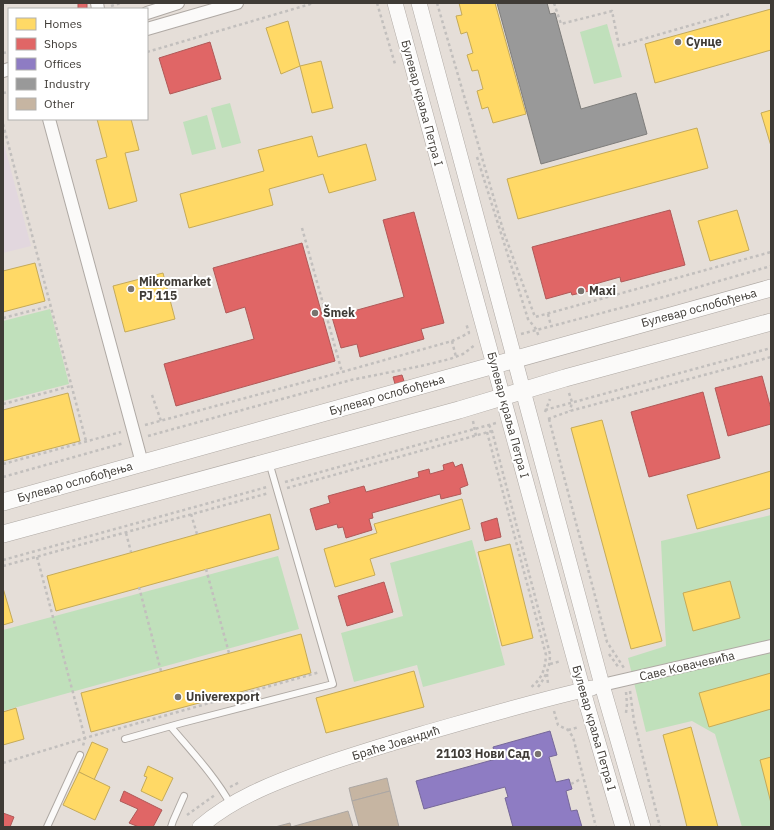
<svg xmlns="http://www.w3.org/2000/svg" width="774" height="830" font-family="'IBM Plex Sans',sans-serif">
	<rect width="100%" height="100%" fill="#e5ded8"/>
	<!-- education -->
	<polygon fill="#e2d7de" points="3,140 31,246 3,253"/>
	<!-- green -->
	<g fill="#c0e0bb">
		<polygon points="607,24 622,77 594,84 580,32"/>
		<polygon points="230,103 241,143 222,148 211,108"/>
		<polygon points="207,115 216,149 192,155 183,122"/>
		<polygon points="50,309 69,384 3,401 3,321"/>
		<polygon points="771,515 771,827 742,827 715,734 692,721 646,732 628,658 666,646 661,541"/>
		<polygon points="472,540 505,665 423,687 417,665 354,682 341,633 403,616 390,563"/>
		<polygon points="278,556 299,629 3,711 3,630"/>
	</g>
	<!-- homes -->
	<g fill="#ffd966" stroke="#c5aa58">
		<polygon points="459,3 495,3 526,114 493,123 488,107 482,109 477,91 483,89 478,70 472,71 467,55 473,53 467,32 461,34 456,16 462,15"/>
		<polygon points="771,9 771,50 655,83 645,44"/>
		<polygon points="288,21 300,66 281,74 266,28"/>
		<polygon points="321,61 333,108 312,113 300,66"/>
		<polygon points="771,110 771,146 761,113"/>
		<polygon points="97,119 131,119 139,150 125,153 137,201 109,209 96,160 107,157"/>
		<polygon points="697,128 708,168 518,219 507,179"/>
		<polygon points="312,136 318,157 366,144 376,180 329,193 323,174 269,189 273,205 189,228 180,194 264,171 258,150"/>
		<polygon points="737,210 749,250 710,261 698,221"/>
		<polygon points="35,263 45,301 3,312 3,271"/>
		<polygon points="163,273 175,319 125,332 113,286"/>
		<polygon points="68,393 80,441 3,461 3,410"/>
		<polygon points="602,420 662,641 631,649 571,428"/>
		<polygon points="771,471 771,508 697,529 687,495"/>
		<polygon points="462,499 470,529 370,559 375,575 335,587 324,549 377,533 374,524"/>
		<polygon points="270,514 279,549 56,611 47,576"/>
		<polygon points="510,544 533,638 502,646 478,552"/>
		<polygon points="730,581 740,618 693,631 683,593"/>
		<polygon points="3,588 13,622 3,625"/>
		<polygon points="301,634 311,673 91,732 81,693"/>
		<polygon points="414,671 424,707 326,733 316,698"/>
		<polygon points="771,673 771,709 709,727 699,693"/>
		<polygon points="16,708 24,739 3,745 3,712"/>
		<polygon points="691,727 718,827 687,827 679,795 663,735"/>
		<polygon points="92,742 108,749 94,780 79,772"/>
		<polygon points="771,757 771,803 760,760"/>
		<polygon points="148,766 173,778 162,801 141,791 147,777 144,776"/>
		<polygon points="79,772 110,787 95,820 63,805"/>
	</g>
	<!-- shops -->
	<g fill="#e06666" stroke="#b05958">
		<rect x="78" y="3" width="9" height="6"/>
		<polygon points="210,42 221,79 170,94 159,58"/>
		<polygon points="670,210 685,265 621,282 620,277 588,286 589,291 572,295 571,292 546,299 532,247"/>
		<polygon points="414,212 444,323 421,329 424,339 360,357 357,344 341,348 332,317 404,297 383,220"/>
		<polygon points="302,243 335,361 176,406 164,364 254,339 245,307 226,313 213,268"/>
		<polygon points="402,375 404,381 395,384 393,377"/>
		<polygon points="762,376 771,409 771,424 728,436 715,388"/>
		<polygon points="703,392 720,458 649,477 631,412"/>
		<polygon points="453,462 455,467 462,464 468,485 460,488 461,494 441,499 440,494 372,513 373,518 369,519 372,530 346,538 343,527 338,528 337,524 316,530 310,509 330,503 328,496 364,486 366,492 419,477 418,472 429,469 430,474 444,470 443,465"/>
		<polygon points="497,518 501,537 485,541 481,523"/>
		<polygon points="384,582 393,612 347,626 338,596"/>
		<polygon points="124,791 162,810 153,827 139,827 129,823 138,809 120,801"/>
		<polygon points="3,813 14,817 10,827 3,827"/>
	</g>
	<!-- offices -->
	<polygon fill="#8e7cc3" stroke="#766899" points="550,731 557,755 549,757 556,782 569,779 572,789 566,791 571,811 577,810 582,827 513,827 505,798 508,797 505,787 424,809 416,781 496,759 493,747"/>
	<!-- industry -->
	<polygon fill="#999" stroke="#7e7d7b" points="497,3 547,3 550,14 555,13 581,109 636,93 647,134 541,164"/>
	<!-- building -->
	<g fill="#c6b5a2" stroke="#aca7a3">
		<polygon points="387,778 390,791 352,801 349,788"/>
		<polygon points="390,791 399,827 359,827 352,801"/>
		<polygon points="348,811 353,827 275,827 290,823 291,827"/>
	</g>
	<g fill="none" stroke-linecap="round" stroke-linejoin="round">
		<defs>
			<g id="service">
				<path d="M171,727C192,752 215,776 231,805"/>
				<polyline points="125,739 182,723 333,684 269,462"/>
				<polyline points="47,827 80,755"/>
				<polyline points="171,827 173,821 184,796"/>
			</g>
			<g id="minor">
				<polyline points="97,3 98,9"/>
				<polyline points="147,13 178,3"/>
				<polyline points="147,29 237,3"/>
				<polyline points="3,71 9,69"/>
				<polyline points="49,119 142,463"/>
				<polyline points="602,685 771,646"/>
			</g>
			<g id="tertiary">
				<polyline points="395,3 587,705 623,827"/>
				<polyline points="419,3 602,685 643,827"/>
				<path d="M200,827C232,799 273,783 312,769C348,756 385,745 422,734C478,718 534,701 592,688"/>
			</g>
			<g id="secondary">
				<polyline points="3,502 771,288"/>
				<polyline points="3,534 459,410 565,378 771,322"/>
			</g>
		</defs>
		<!-- service casing -->
		<use href="#service" stroke="#afa9a4" stroke-width="8"/>
		<!-- minor casing -->
		<use href="#minor" stroke="#afa9a4" stroke-width="14"/>
		<!-- tertiary casing -->
		<use href="#tertiary" stroke="#afa9a4" stroke-width="16"/>
		<!-- secondary casing -->
		<use href="#secondary" stroke="#afa9a4" stroke-width="18"/>
		<!-- path -->
		<g stroke="#c2bfbd" stroke-width="2.5" stroke-dasharray="3 3" stroke-linecap="butt">
			<polyline points="377,3 395,64"/>
			<polyline points="437,3 504,233 535,317 771,252"/>
			<polyline points="554,3 561,24 612,11 619,46 730,14"/>
			<polyline points="111,6 121,3"/>
			<polyline points="147,52 314,3"/>
			<polyline points="3,53 9,52"/>
			<polyline points="3,93 9,92"/>
			<polyline points="3,124 86,441"/>
			<polyline points="477,157 528,319 536,329 539,337"/>
			<polyline points="302,228 342,372"/>
			<polyline points="548,314 551,326"/>
			<polyline points="3,318 50,306"/>
			<polyline points="521,334 667,296 771,266"/>
			<polyline points="452,341 456,357"/>
			<polyline points="569,393 572,402 570,411"/>
			<polyline points="152,395 161,421"/>
			<polyline points="3,404 71,386"/>
			<polyline points="545,410 771,348"/>
			<polyline points="545,412 550,399"/>
			<polyline points="548,419 570,411 771,357"/>
			<polyline points="549,419 607,642 624,668"/>
			<polyline points="473,421 476,436"/>
			<polyline points="145,425 342,372 452,341 469,333 466,323"/>
			<path d="M489,425L492,431L550,654C550,668 546,676 538,687"/>
			<path d="M487,432L546,655C545,670 542,679 530,688"/>
			<polyline points="148,436 351,380 421,366 450,359 463,354 475,345"/>
			<polyline points="3,464 121,432"/>
			<polyline points="3,477 124,443"/>
			<polyline points="285,482 496,423"/>
			<polyline points="287,488 492,431"/>
			<polyline points="191,514 197,534"/>
			<polyline points="126,533 131,552"/>
			<polyline points="37,557 85,738 83,746"/>
			<polyline points="3,560 267,487"/>
			<polyline points="3,566 269,493"/>
			<polyline points="206,569 229,653"/>
			<polyline points="139,587 161,671"/>
			<polyline points="609,654 619,668"/>
			<polyline points="550,664 561,661"/>
			<polyline points="547,674 548,684"/>
			<polyline points="630,691 634,721 660,827"/>
			<polyline points="626,692 627,704 626,713"/>
			<polyline points="554,711 558,725 568,730 573,737 596,827"/>
			<polyline points="568,730 579,727"/>
			<polyline points="3,763 85,738 320,672"/>
			<polyline points="571,784 581,779"/>
			<polyline points="230,787 240,782"/>
			<polyline points="187,815 215,795"/>
		</g>
		<!-- service -->
		<use href="#service" stroke="#fbfaf9" stroke-width="6"/>
		<!-- minor -->
		<use href="#minor" stroke="#fbfaf9" stroke-width="12"/>
		<!-- tertiary -->
		<use href="#tertiary" stroke="#fbfaf9" stroke-width="15"/>
		<!-- secondary -->
		<use href="#secondary" stroke="#fbfaf9" stroke-width="17"/>
	</g>
	<!-- markers -->
	<g fill="#79746f" stroke="#fff" stroke-width="1.5">
		<circle cx="678" cy="42" r="4"/>
		<circle cx="131" cy="289" r="4"/>
		<circle cx="581" cy="291" r="4"/>
		<circle cx="315" cy="313" r="4"/>
		<circle cx="178" cy="697" r="4"/>
		<circle cx="538" cy="754" r="4"/>
	</g>
	<g text-anchor="middle" stroke-width="4" stroke-linejoin="round" paint-order="stroke">
		<!-- poi labels -->
		<g font-size="12" font-weight="bold" fill="#3f3b36" stroke="#fff" text-anchor="start">
			<text x="686" y="46">Сунце</text>
			<text x="139" y="286">Mikromarket<tspan x="139" dy="14">PJ 115</tspan></text>
			<text x="589" y="295">Maxi</text>
			<text x="323" y="317">Šmek</text>
			<text x="186" y="701">Univerexport</text>
			<text x="530" y="758" text-anchor="end">21103 Нови Сад</text>
		</g>
		<!-- street labels -->
		<g font-size="12" fill="#3f3b36" stroke="#fff">
			<text transform="translate(422 103) rotate(75)" y="4">Булевар краља Петра I</text>
			<text transform="translate(699 308) rotate(-15)" y="4">Булевар ослобођења</text>
			<text transform="translate(387 395) rotate(-16)" y="4">Булевар ослобођења</text>
			<text transform="translate(508 415) rotate(75)" y="4">Булевар краља Петра I</text>
			<text transform="translate(75 482) rotate(-16)" y="4">Булевар ослобођења</text>
			<text transform="translate(687 666) rotate(-13)" y="4">Саве Ковачевића</text>
			<text transform="translate(594 728) rotate(74)" y="4">Булевар краља Петра I</text>
			<text transform="translate(396 743) rotate(-17)" y="4">Браће Јовандић</text>
		</g>
	</g>
	<!-- border -->
	<rect width="774" height="830" fill="none" stroke="#3f3b36" stroke-width="8"/>
	<!-- legend -->
	<rect x="8" y="8" width="140" height="112" fill="#ffffff" stroke="#b2b1af"/>
	<rect x="16" y="18" width="20" height="12" fill="#ffd966" stroke="#b2b1af"/>
	<text x="44" y="28" font-size="12" fill="#3f3b36">Homes</text>
	<rect x="16" y="38" width="20" height="12" fill="#e06666" stroke="#b2b1af"/>
	<text x="44" y="48" font-size="12" fill="#3f3b36">Shops</text>
	<rect x="16" y="58" width="20" height="12" fill="#8e7cc3" stroke="#b2b1af"/>
	<text x="44" y="68" font-size="12" fill="#3f3b36">Offices</text>
	<rect x="16" y="78" width="20" height="12" fill="#999999" stroke="#b2b1af"/>
	<text x="44" y="88" font-size="12" fill="#3f3b36">Industry</text>
	<rect x="16" y="98" width="20" height="12" fill="#c6b5a2" stroke="#b2b1af"/>
	<text x="44" y="108" font-size="12" fill="#3f3b36">Other</text>
</svg>
